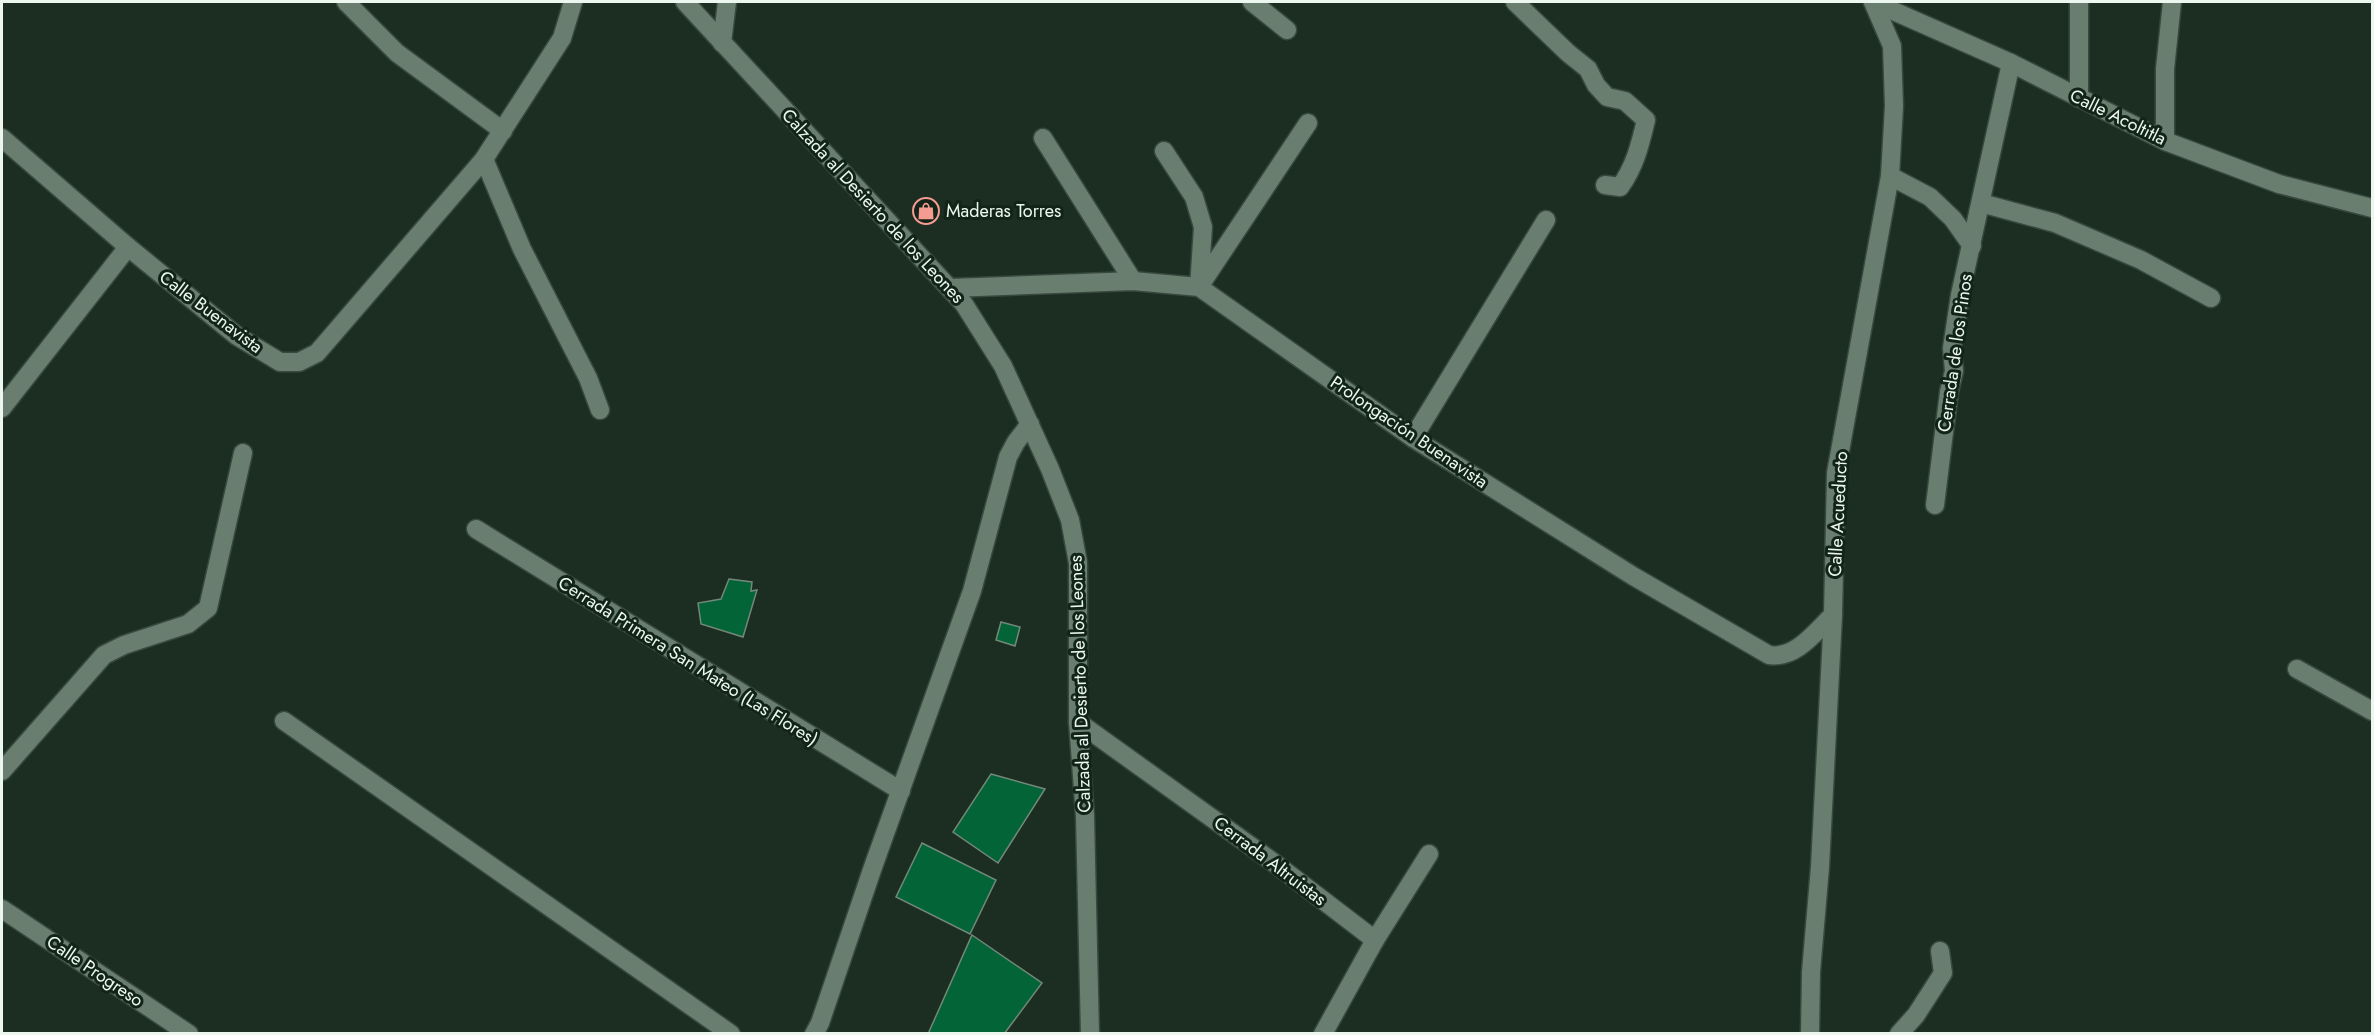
<svg xmlns="http://www.w3.org/2000/svg" width="2374" height="1035" font-family="Jost,sans-serif">
	<rect width="100%" height="100%" fill="#1c2e22"/>
	<!-- building -->
	<g fill="#036537" stroke="#73887a" stroke-width="1.5">
		<polygon points="729,579 752,582 751,591 757,590 743,637 701,624 698,603 721,599"/>
		<polygon points="1001,622 1020,627 1015,646 996,640"/>
		<polygon points="991,774 1045,789 998,863 953,832"/>
		<polygon points="922,843 996,880 970,934 896,897"/>
		<polygon points="972,935 1042,983 1004,1034 928,1034"/>
	</g>
	<g fill="none" stroke-linecap="round" stroke-linejoin="round">
		<defs>
			<polyline id="lane" points="2,771 104,655 124,645 188,624 208,608 243,453"/>
			<g id="street">
				<polyline points="346,2 397,53 503,131"/>
				<polyline points="573,2 562,38 484,159 522,249 588,378 600,410"/>
				<polyline points="1252,2 1287,30"/>
				<path d="M1515,2L1568,53L1588,69L1596,85L1607,97L1625,101L1646,120C1640,145 1635,166 1620,187L1605,185"/>
				<polyline points="1873,2 2011,63 2165,141 2279,184 2372,208"/>
				<polyline points="722,43 727,2"/>
				<polyline points="2079,98 2079,2"/>
				<polyline points="2,138 128,247 237,336 280,362 299,362 317,353 484,159"/>
				<polyline points="1043,138 1133,281"/>
				<polyline points="2165,141 2165,69 2172,2"/>
				<polyline points="1164,151 1194,197 1203,227 1199,287 1308,123"/>
				<polyline points="1890,176 1930,197 1953,219 1972,246"/>
				<polyline points="1981,203 2055,223 2141,260 2211,298"/>
				<path d="M951,288L1133,281L1199,287L1413,438L1633,576L1769,655C1796,659 1815,632 1833,615"/>
				<polyline points="2,408 128,247"/>
				<polyline points="1413,438 1546,220"/>
				<polyline points="1935,505 1949,392 1954,371 1952,348 1960,295 2011,63"/>
				<polyline points="476,529 901,791"/>
				<polyline points="2297,669 2372,711"/>
				<polyline points="284,721 731,1034"/>
				<polyline points="1078,722 1273,862 1375,940"/>
				<polyline points="2,909 189,1034"/>
				<polyline points="1323,1034 1375,940 1429,854"/>
				<polyline points="1810,1034 1811,972 1820,867 1833,615 1836,473 1890,176 1894,106 1892,46 1873,2"/>
				<polyline points="1899,1034 1916,1015 1943,973 1940,951"/>
			</g>
			<g id="secondary">
				<polyline points="685,2 964,304 1003,366 1050,469 1070,520 1078,563 1078,722 1085,816 1090,1034"/>
				<polyline points="814,1034 820,1023 873,867 972,591 1008,457 1016,442 1030,424"/>
			</g>
		</defs>
		<!-- lane casing -->
		<use href="#lane" stroke="#38483d" stroke-width="21"/>
		<!-- street casing -->
		<use href="#street" stroke="#38483d" stroke-width="21"/>
		<!-- secondary casing -->
		<use href="#secondary" stroke="#38483d" stroke-width="21"/>
		<!-- lane -->
		<use href="#lane" stroke="#697e6f" stroke-width="18"/>
		<!-- street -->
		<use href="#street" stroke="#697e6f" stroke-width="18"/>
		<!-- secondary -->
		<use href="#secondary" stroke="#697e6f" stroke-width="18"/>
	</g>
	<!-- icons -->
	<defs>
		<symbol id="shop-ring" viewBox="-11 -11 22 22"><circle r="9.5" fill="#122418" stroke="#f59c92" stroke-width="1.5"/><path d="M-5-2.5h2.3a2.7 3.5 0 0 1 5.4 0H5L5.5 6h-11ZM-1.5-2.5h3a1.5 2.3 0 0 0-3 0Z" fill="#f59c92"/></symbol>
	</defs>
	<g fill-rule="evenodd">
		<use href="#shop-ring" x="911" y="196" width="30" height="30"/>
	</g>
	<g text-anchor="middle" stroke-width="6" stroke-linejoin="round" paint-order="stroke">
		<!-- street labels -->
		<g font-size="18" fill="#ecf8ef" stroke="#122418">
			<text transform="translate(2118 117) rotate(26)" y="6">Calle Acoltitla</text>
			<text transform="translate(873 206) rotate(47)" y="6">Calzada al Desierto de los Leones</text>
			<text transform="translate(211 312) rotate(37)" y="6">Calle Buenavista</text>
			<text transform="translate(1955 353) rotate(-82)" y="6">Cerrada de los Pinos</text>
			<text transform="translate(1409 432) rotate(34)" y="6">Prolongación Buenavista</text>
			<text transform="translate(1838 514) rotate(-87)" y="6">Calle Acueducto</text>
			<text transform="translate(688 661) rotate(32)" y="6">Cerrada Primera San Mateo (Las Flores)</text>
			<text transform="translate(1080 684) rotate(-92)" y="6">Calzada al Desierto de los Leones</text>
			<text transform="translate(1270 861) rotate(37)" y="6">Cerrada Altruistas</text>
			<text transform="translate(95 971) rotate(34)" y="6">Calle Progreso</text>
		</g>
		<!-- poi labels -->
		<g font-size="18" fill="#ecf8ef" stroke="#122418" text-anchor="start">
			<text x="946" y="217">Maderas Torres</text>
		</g>
	</g>
	<!-- border -->
	<rect width="2374" height="1035" fill="none" stroke="#ecf8ef" stroke-width="6"/>
</svg>
